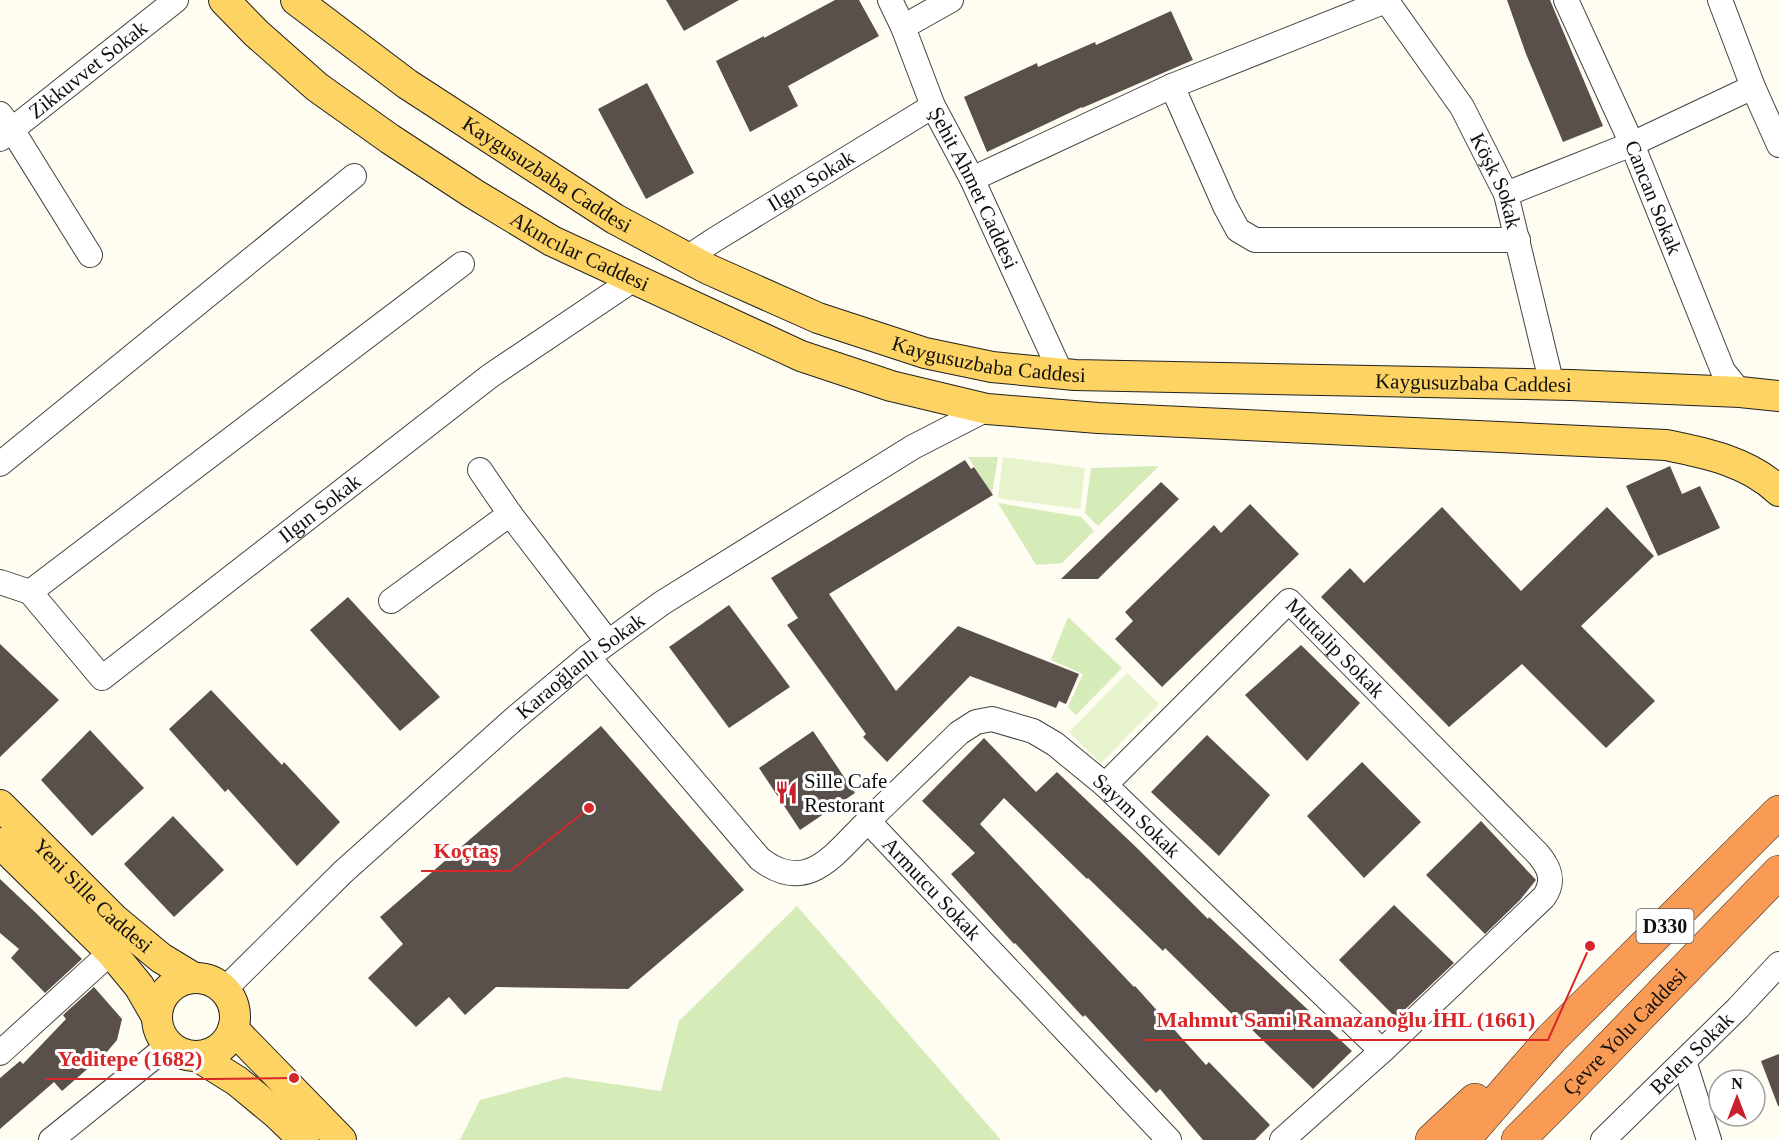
<svg xmlns="http://www.w3.org/2000/svg" width="1779" height="1140" font-family="'Times New Roman',serif">
	<rect width="100%" height="100%" fill="#fffcf2"/>
	<!-- green -->
	<g fill="#d5ecb9">
		<polygon points="968,457 998,457 992,494"/>
		<polygon points="1159,466 1098,526 1085,513 1091,468"/>
		<polygon points="998,503 1081,517 1094,531 1062,563 1036,565"/>
		<polygon points="1068,617 1122,668 1076,715 1068,707 1083,674 1051,660"/>
		<polygon points="797,906 1001,1140 460,1140 480,1100 565,1077 661,1091 679,1021"/>
	</g>
	<!-- pitch -->
	<g fill="#e6f3cc">
		<polygon points="1003,457 1085,468 1080,509 998,498"/>
		<polygon points="1127,673 1159,704 1101,763 1069,732"/>
	</g>
	<!-- building -->
	<g fill="#59504b">
		<polygon points="666,0 739,0 684,31"/>
		<polygon points="835,0 859,0 879,36 788,86 798,106 750,132 716,61 764,36 764,38"/>
		<polygon points="1507,0 1550,0 1603,126 1563,142 1526,54"/>
		<polygon points="1171,11 1193,60 1082,108 1082,107 987,152 964,97 1037,63 1038,67 1095,42 1096,45"/>
		<polygon points="647,83 694,173 646,199 598,109"/>
		<polygon points="965,460 971,469 974,467 993,495 829,594 896,691 958,626 1079,674 1066,704 1059,701 1056,708 970,676 887,762 863,737 866,734 787,625 798,618 771,578"/>
		<polygon points="1670,466 1682,494 1700,486 1720,528 1658,556 1626,486"/>
		<polygon points="1161,482 1179,499 1098,579 1061,579"/>
		<polygon points="1250,504 1299,554 1162,687 1115,639 1133,621 1125,612 1214,525 1221,533"/>
		<polygon points="1442,507 1521,591 1607,507 1654,556 1581,626 1655,701 1606,748 1522,664 1449,727 1321,597 1350,568 1364,583"/>
		<polygon points="348,597 440,697 400,731 310,630"/>
		<polygon points="729,605 790,687 729,728 669,647"/>
		<polygon points="0,644 59,700 0,757"/>
		<polygon points="1301,645 1360,703 1307,761 1245,695"/>
		<polygon points="211,690 282,765 284,762 340,822 297,866 228,789 225,792 169,729"/>
		<polygon points="601,726 744,890 628,989 496,987 465,1015 449,997 416,1027 368,978 403,944 380,917"/>
		<polygon points="90,730 144,788 92,836 41,780"/>
		<polygon points="813,731 855,793 800,830 759,768"/>
		<polygon points="1207,735 1270,795 1219,856 1151,792"/>
		<polygon points="984,738 1036,792 1057,772 1138,849 1208,919 1209,917 1352,1051 1313,1089 1241,1019 1239,1021 1165,948 1163,951 1088,878 1087,879 1004,798 980,824 1134,987 1135,986 1206,1065 1209,1062 1270,1125 1255,1140 1203,1140 1160,1089 1156,1093 1085,1015 1083,1017 1015,943 1014,944 951,874 975,853 922,801"/>
		<polygon points="1362,762 1421,822 1364,878 1307,816"/>
		<polygon points="173,816 224,870 174,917 124,864"/>
		<polygon points="1481,821 1536,880 1520,900 1485,934 1426,875"/>
		<polygon points="0,879 36,913 82,959 45,993 11,958 19,949 0,933"/>
		<polygon points="1394,905 1454,963 1396,1018 1339,960"/>
		<polygon points="94,987 122,1019 117,1040 101,1059 100,1058 62,1091 54,1082 0,1129 0,1078 20,1061 23,1064 66,1019 63,1015"/>
		<polygon points="1779,1054 1779,1106 1778,1106 1761,1061"/>
	</g>
	<g fill="none" stroke-linecap="round" stroke-linejoin="round">
		<defs>
			<g id="minor">
				<path id="s1" d="M890,0L903,27L933,106L972,179L1061,373"/>
				<path id="s2" d="M1386,0L1462,107L1506,194L1552,385"/>
				<path id="s3" d="M1566,0L1632,144L1723,371L1740,392"/>
				<polyline points="1720,0 1753,87 1779,145"/>
				<polyline points="903,27 951,0"/>
				<polyline points="1172,86 1225,206 1238,230 1255,240 1518,240"/>
				<polyline points="0,114 11,128 90,255"/>
				<path id="s4" d="M0,139L176,0"/>
				<polyline points="972,179 1172,86 1388,0"/>
				<polyline points="1506,194 1632,144 1753,87"/>
				<path id="s5" d="M687,258L714,240L933,106"/>
				<polyline points="0,464 354,176"/>
				<polyline points="480,470 510,514"/>
				<polyline points="0,582 30,592 462,264"/>
				<path id="s6" d="M30,592L102,678L490,376L634,279"/>
				<polyline points="391,601 510,514 608,642"/>
				<path id="s7" d="M588,657L760,859C808,896 835,853 868,821L1169,1140"/>
				<path id="s8" d="M1105,785L1289,601L1538,854C1550,868 1555,881 1544,897L1382,1051L1282,1140"/>
				<path id="s9" d="M868,821L959,733L976,722L992,719L1033,731L1055,744L1105,785L1382,1051"/>
				<path id="s10" d="M224,990L343,872L514,719L588,657L662,603L913,447L987,409"/>
				<polyline points="0,1053 111,952"/>
				<polyline points="1684,1061 1709,1140"/>
				<polyline points="51,1140 169,1045"/>
				<path id="s11" d="M1603,1140L1738,1008L1779,964"/>
			</g>
			<g id="major">
				<path id="s12" d="M224,0L256,33L317,87L390,139L474,194L552,241L801,356L891,386L987,409L1098,418L1666,445C1706,453 1749,462 1779,491"/>
				<path id="s13" d="M296,0L407,84L615,219L708,269L818,318L925,353L992,367L1075,375L1571,385L1740,392L1779,396"/>
				<path id="s14" d="M0,805L114,919L161,958L194,978"/>
				<polyline points="0,843 111,952 139,986 157,1017"/>
				<circle cx="196" cy="1017" r="39"/>
				<polyline points="233,1029 341,1140"/>
				<polyline points="197,1056 237,1081 277,1114 304,1140"/>
			</g>
			<g id="highway">
				<polyline points="1432,1140 1475,1100"/>
				<polyline points="1463,1140 1551,1039 1779,812"/>
				<path id="s15" d="M1518,1140L1576,1082L1779,872"/>
			</g>
		</defs>
		<!-- minor casing -->
		<use href="#minor" stroke="#434343" stroke-width="26"/>
		<!-- major casing -->
		<use href="#major" stroke="#212121" stroke-width="32"/>
		<!-- highway casing -->
		<use href="#highway" stroke="#212121" stroke-width="34"/>
		<!-- minor -->
		<use href="#minor" stroke="#fff" stroke-width="24"/>
		<!-- major -->
		<use href="#major" stroke="#fdd364" stroke-width="30"/>
		<!-- highway -->
		<use href="#highway" stroke="#fa9b55" stroke-width="33"/>
	</g>
	<!-- icons -->
	<defs>
		<symbol id="restaurant-bare" viewBox="-9 -9 18 18"><path d="M-5-6h1v4h1v-4h1v4h1v-4h1v5L-1.5 .5V6h-2V.5L-5-1ZM5-6V6H3V1.5H1.5Q1.5-4 5-6Z" fill="#c7212e" stroke="#fff" stroke-width="2.5" paint-order="stroke"/></symbol>
	</defs>
	<g fill-rule="evenodd">
		<use href="#restaurant-bare" x="770" y="776" width="33" height="33"/>
	</g>
	<g text-anchor="middle" stroke-width="6" stroke-linejoin="round" paint-order="stroke">
		<!-- shield labels -->
		<rect fill="#fff" stroke="#585858" stroke-width="1.5" x="1636.5" y="909" width="57" height="34" rx="4.5"/>
		<g font-size="20" font-weight="bold" fill="#101010">
			<text x="1665" y="933">D330</text>
		</g>
		<!-- street labels -->
		<g font-size="21" fill="#101010" stroke="#fff">
			<text dy="7" stroke="none"><textPath href="#s4" startOffset="112">Zikkuvvet Sokak</textPath></text>
			<text dy="7" stroke="none"><textPath href="#s13" startOffset="306">Kaygusuzbaba Caddesi</textPath></text>
			<text dy="7" stroke="none"><textPath href="#s5" startOffset="146">Ilgın Sokak</textPath></text>
			<text dy="7" stroke="none"><textPath href="#s2" startOffset="213">Köşk Sokak</textPath></text>
			<text dy="7" stroke="none"><textPath href="#s1" startOffset="206">Şehit Ahmet Caddesi</textPath></text>
			<text dy="7" stroke="none"><textPath href="#s3" startOffset="216">Cancan Sokak</textPath></text>
			<text dy="7" stroke="none"><textPath href="#s12" startOffset="438">Akıncılar Caddesi</textPath></text>
			<text dy="7" stroke="none"><textPath href="#s13" startOffset="790">Kaygusuzbaba Caddesi</textPath></text>
			<text dy="7" stroke="none"><textPath href="#s13" startOffset="1276">Kaygusuzbaba Caddesi</textPath></text>
			<text dy="7" stroke="none"><textPath href="#s6" startOffset="388">Ilgın Sokak</textPath></text>
			<text dy="7" stroke="none"><textPath href="#s8" startOffset="326">Muttalip Sokak</textPath></text>
			<text dy="7" stroke="none"><textPath href="#s10" startOffset="482">Karaoğlanlı Sokak</textPath></text>
			<text dy="7" stroke="none"><textPath href="#s9" startOffset="340">Sayım Sokak</textPath></text>
			<text dy="7" stroke="none"><textPath href="#s7" startOffset="489">Armutcu Sokak</textPath></text>
			<text dy="7" stroke="none"><textPath href="#s14" startOffset="130">Yeni Sille Caddesi</textPath></text>
			<text dy="7" stroke="none"><textPath href="#s15" startOffset="152">Çevre Yolu Caddesi</textPath></text>
			<text dy="7" stroke="none"><textPath href="#s11" startOffset="124">Belen Sokak</textPath></text>
		</g>
		<!-- poi labels -->
		<g font-size="21" fill="#101010" stroke="#fff" text-anchor="start">
			<text x="804" y="788">Sille Cafe<tspan x="804" dy="24">Restorant</tspan></text>
		</g>
	</g>
	<!-- callouts -->
	<path fill="none" stroke="#d62828" stroke-width="2" d="M589 808L510 871H421M1590 946L1548 1040H1144M294 1078L214 1079H45"/>
	<g fill="#d62828" stroke="#fff" stroke-width="2">
		<circle cx="589" cy="808" r="6"/>
		<circle cx="1590" cy="946" r="6"/>
		<circle cx="294" cy="1078" r="6"/>
	</g>
	<g font-size="22" text-anchor="middle" font-weight="bold" fill="#d62828" stroke="#fff" stroke-width="6" stroke-linejoin="round" paint-order="stroke">
		<text x="466" y="858">Koçtaş</text>
		<text x="1346" y="1027">Mahmut Sami Ramazanoğlu İHL (1661)</text>
		<text x="130" y="1066">Yeditepe (1682)</text>
	</g>
	<!-- north arrow -->
	<g transform="translate(1737 1098)"><circle r="28" fill="#ffffff" stroke="#9f9f9f" stroke-width="1.5"/>
	<path d="M0-4.5L10 22L0 15L-10 22Z" fill="#c7212e"/>
	<text y="-9" font-size="16" font-weight="bold" text-anchor="middle" fill="#101010">N</text>
	</g>
</svg>
